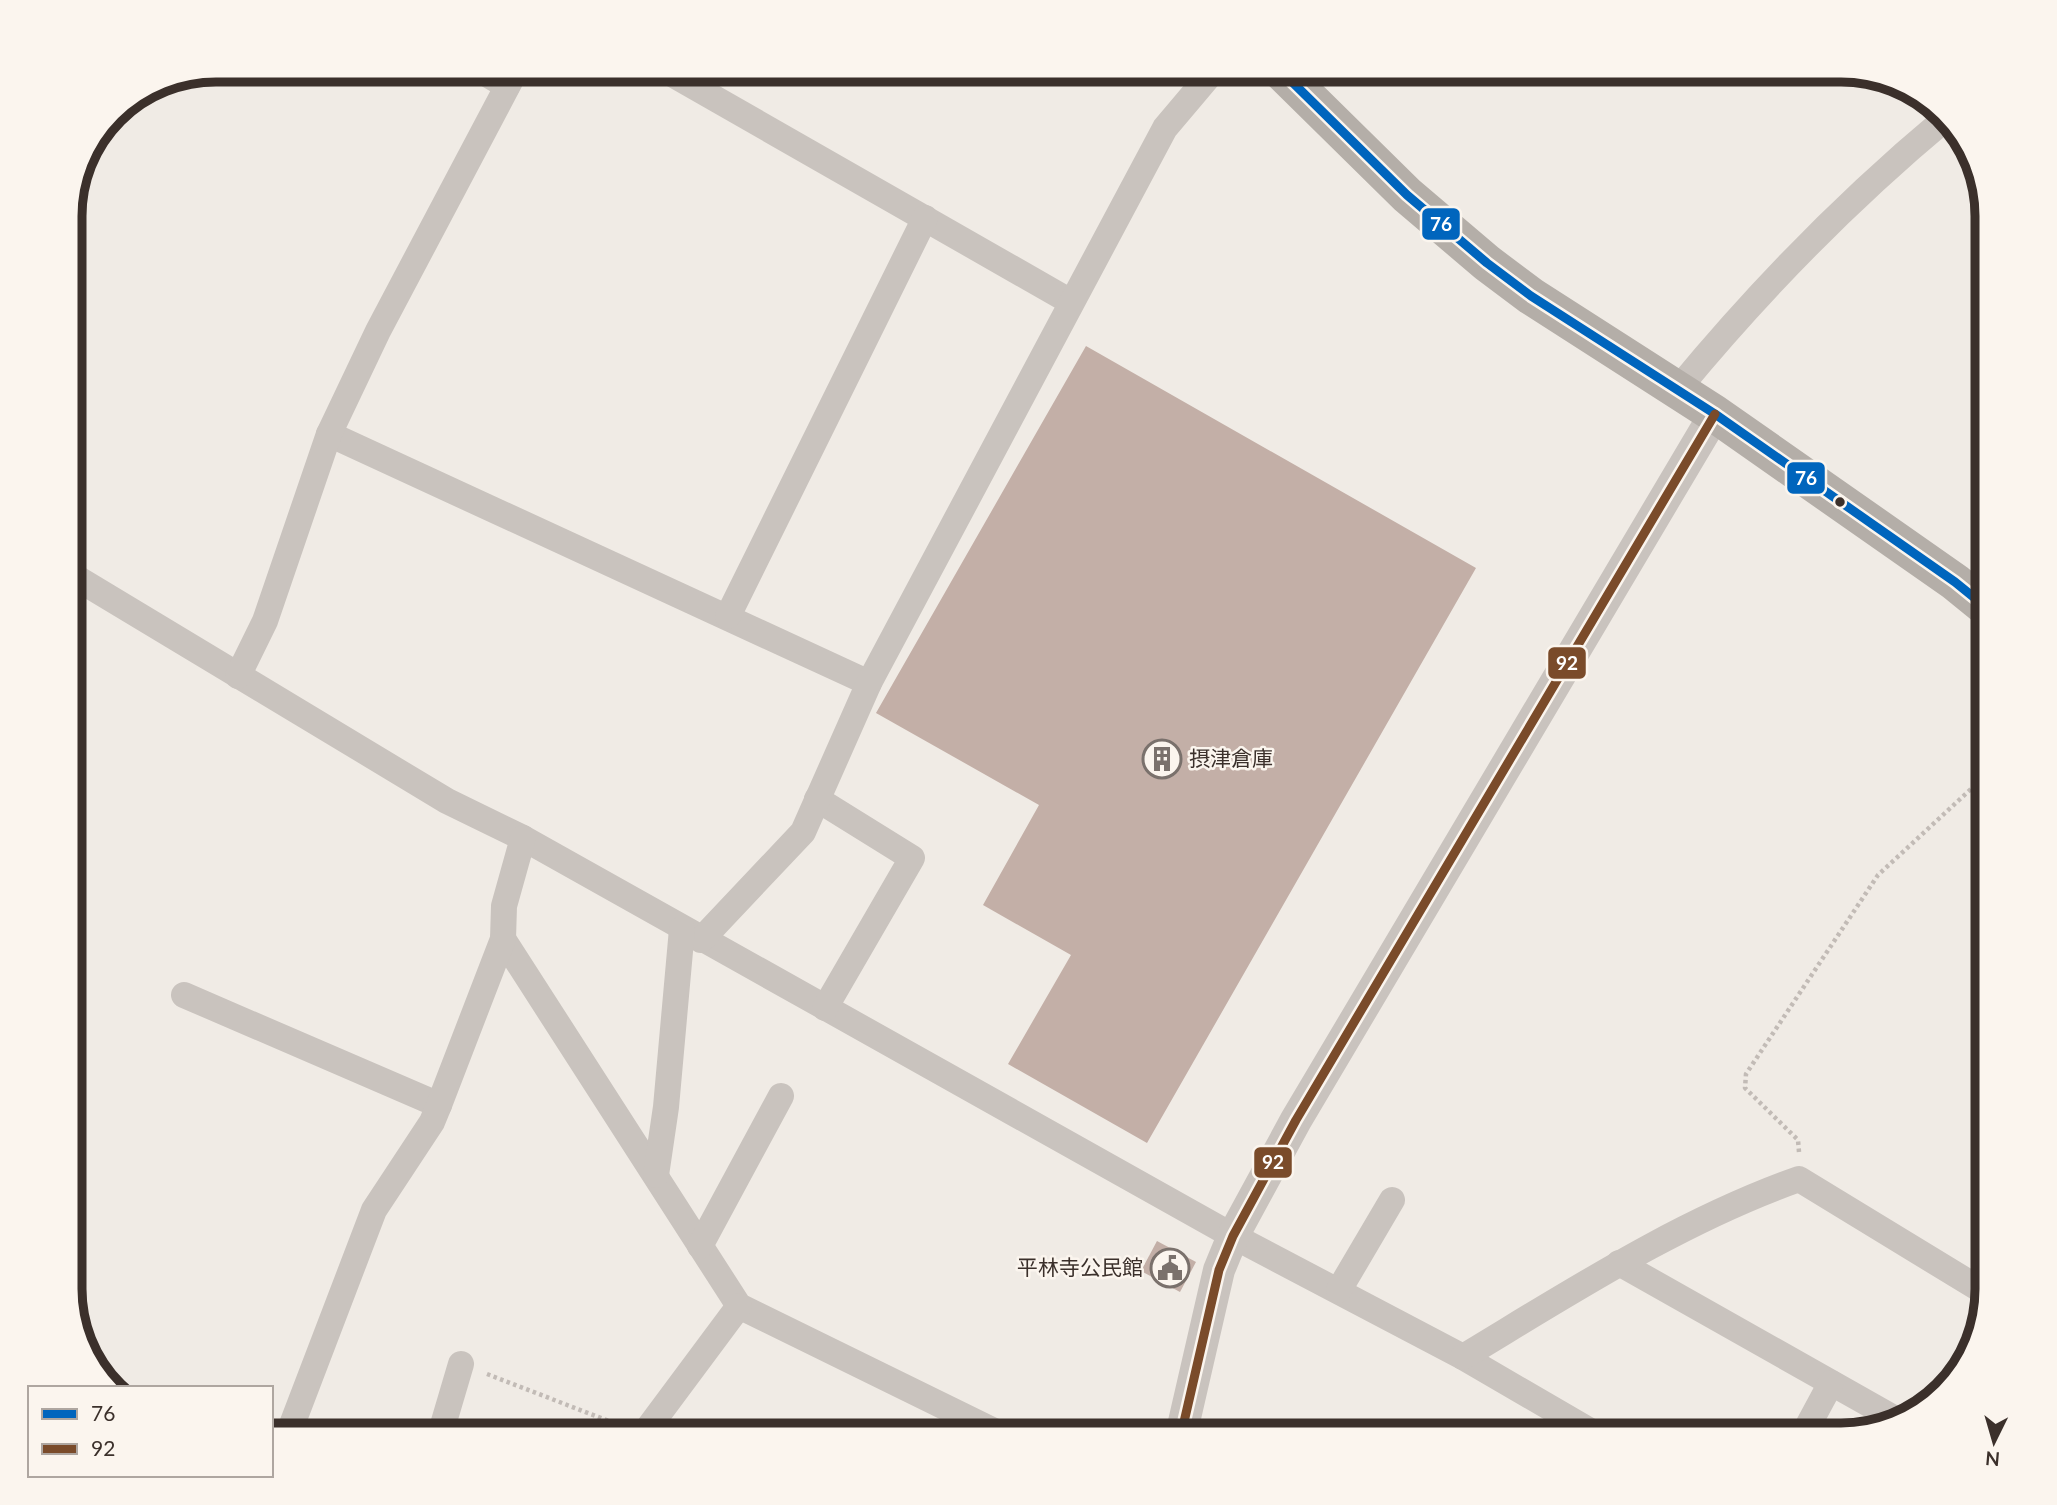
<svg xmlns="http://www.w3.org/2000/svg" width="2057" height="1505" font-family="Lato,'Noto Sans JP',sans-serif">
	<rect width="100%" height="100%" fill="#f0ebe5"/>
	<!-- building -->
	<g fill="#c3afa7">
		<polygon points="1086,346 1476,568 1147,1143 1008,1064 1071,955 983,905 1039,805 876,713"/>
		<polygon points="1157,1241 1196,1262 1180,1292 1141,1271"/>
	</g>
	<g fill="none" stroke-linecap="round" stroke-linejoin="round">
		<!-- path -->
		<g stroke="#c2bbb6" stroke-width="4.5" stroke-dasharray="3.5 3.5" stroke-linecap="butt">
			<polyline points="1799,1152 1798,1140 1745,1088 1746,1074 1878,875 1971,789 1987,767"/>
			<polyline points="487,1374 619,1425"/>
		</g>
		<!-- minor -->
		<g stroke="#c9c3be" stroke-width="26">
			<polyline points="480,70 507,86"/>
			<polyline points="665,70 1071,302"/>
			<path d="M1678,389C1758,292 1849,199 1945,119"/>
			<polyline points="329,434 869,683"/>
			<polyline points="70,574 447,801 523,838 1233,1236 1463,1357 1597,1435"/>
			<polyline points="728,616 925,218"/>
			<polyline points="238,676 265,621 329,434 378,331 516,70"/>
			<polyline points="817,799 912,858 825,1008"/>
			<polyline points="503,939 739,1306 1002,1435"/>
			<polyline points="701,940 803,832 869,683 1165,128 1214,70"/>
			<polyline points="184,995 439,1105"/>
			<polyline points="656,1175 666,1107 682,929"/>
			<polyline points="700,1246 781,1096"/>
			<polyline points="1619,1263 1899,1421"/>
			<polyline points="1339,1290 1392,1200"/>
			<path d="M1463,1357C1571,1292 1680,1221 1799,1179L1986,1293"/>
			<polyline points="288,1435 374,1210 432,1122 439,1105 503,939 504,906 523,838"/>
			<polyline points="440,1435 461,1364"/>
			<polyline points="643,1435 739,1306"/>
			<polyline points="1803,1435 1831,1383"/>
		</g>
		<!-- tertiary -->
		<polyline stroke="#c9c3be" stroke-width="32" points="1181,1435 1219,1270 1233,1236 1296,1120 1715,414"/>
		<!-- trunk -->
		<polyline stroke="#b4aea8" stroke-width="38" points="1280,70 1407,195 1487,263 1531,296 1715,414 1955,582 1987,608"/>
		<defs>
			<polyline id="bus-1" points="1280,70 1407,195 1487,263 1531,296 1715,414 1955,582 1987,608"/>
			<polyline id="bus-2" points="1181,1435 1219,1270 1233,1236 1296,1120 1715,414"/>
		</defs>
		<!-- bus-1 casing -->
		<use href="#bus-1" stroke="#fbf5ee" stroke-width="14"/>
		<!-- bus-2 casing -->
		<use href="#bus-2" stroke="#fbf5ee" stroke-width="14"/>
		<!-- bus-1 -->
		<use href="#bus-1" stroke="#0065bd" stroke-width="9"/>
		<!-- bus-2 -->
		<use href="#bus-2" stroke="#7a4b2a" stroke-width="9"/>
	</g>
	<!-- icons -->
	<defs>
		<symbol id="building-ring" viewBox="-11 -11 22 22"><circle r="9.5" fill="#fbf5ee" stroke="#7a716c" stroke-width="1.5"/><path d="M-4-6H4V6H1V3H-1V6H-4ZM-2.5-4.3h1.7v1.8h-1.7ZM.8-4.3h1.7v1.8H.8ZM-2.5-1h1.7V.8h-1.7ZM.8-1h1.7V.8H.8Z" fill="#7a716c"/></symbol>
		<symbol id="civic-ring" viewBox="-11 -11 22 22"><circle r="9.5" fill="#fbf5ee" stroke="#7a716c" stroke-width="1.5"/><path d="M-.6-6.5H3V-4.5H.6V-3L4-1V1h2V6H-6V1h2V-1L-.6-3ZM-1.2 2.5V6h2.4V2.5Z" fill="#7a716c"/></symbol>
	</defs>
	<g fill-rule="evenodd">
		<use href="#building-ring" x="1140" y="737" width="44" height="44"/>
		<use href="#civic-ring" x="1148" y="1246" width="44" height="44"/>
	</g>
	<!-- markers -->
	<circle fill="#3b302b" stroke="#fbf5ee" stroke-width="2.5" cx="1840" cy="502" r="6"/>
	<g text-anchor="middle" stroke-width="5" stroke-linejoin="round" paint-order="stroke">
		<!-- poi labels -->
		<g font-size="21" fill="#3b302b" stroke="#fbf5ee" text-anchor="start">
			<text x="1189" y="766">摂津倉庫</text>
			<text x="1143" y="1275" text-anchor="end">平林寺公民館</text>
		</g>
	</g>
	<!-- crop -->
	<path d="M0 0H2057V1505H0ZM216 82H1841A134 134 0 0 1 1975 216V1289A134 134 0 0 1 1841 1423H216A134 134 0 0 1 82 1289V216A134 134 0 0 1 216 82Z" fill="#fbf5ee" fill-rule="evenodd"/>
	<path fill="none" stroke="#3b302b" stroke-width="9" d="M216 82H1841A134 134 0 0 1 1975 216V1289A134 134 0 0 1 1841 1423H216A134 134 0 0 1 82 1289V216A134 134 0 0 1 216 82Z"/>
	<g stroke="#fbf5ee" stroke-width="2.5">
		<rect x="1421" y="207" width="40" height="34" rx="7" fill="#0065bd"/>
		<rect x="1786" y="461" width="40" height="34" rx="7" fill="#0065bd"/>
		<rect x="1547" y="646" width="40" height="34" rx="7" fill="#7a4b2a"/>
		<rect x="1253" y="1146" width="40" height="33" rx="7" fill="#7a4b2a"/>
	</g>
	<g font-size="19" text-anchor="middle" font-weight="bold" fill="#fff">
		<text x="1441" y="231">76</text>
		<text x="1806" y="485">76</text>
		<text x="1567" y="670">92</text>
		<text x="1273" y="1169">92</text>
	</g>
	<!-- legend -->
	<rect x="28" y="1386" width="245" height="91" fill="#fbf5ee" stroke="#aea6a0" stroke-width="2"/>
	<rect x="42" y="1409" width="35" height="10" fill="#0065bd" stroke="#aea6a0" stroke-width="2"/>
	<text x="91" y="1421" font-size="21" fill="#3b302b">76</text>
	<rect x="42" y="1444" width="35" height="10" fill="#7a4b2a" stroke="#aea6a0" stroke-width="2"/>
	<text x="91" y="1456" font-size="21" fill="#3b302b">92</text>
	<!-- north arrow -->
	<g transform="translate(1994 1442) rotate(185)" stroke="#fbf5ee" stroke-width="5" paint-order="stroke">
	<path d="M0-5L12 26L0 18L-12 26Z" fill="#3b302b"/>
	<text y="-10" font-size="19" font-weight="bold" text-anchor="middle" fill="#3b302b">N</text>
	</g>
</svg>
